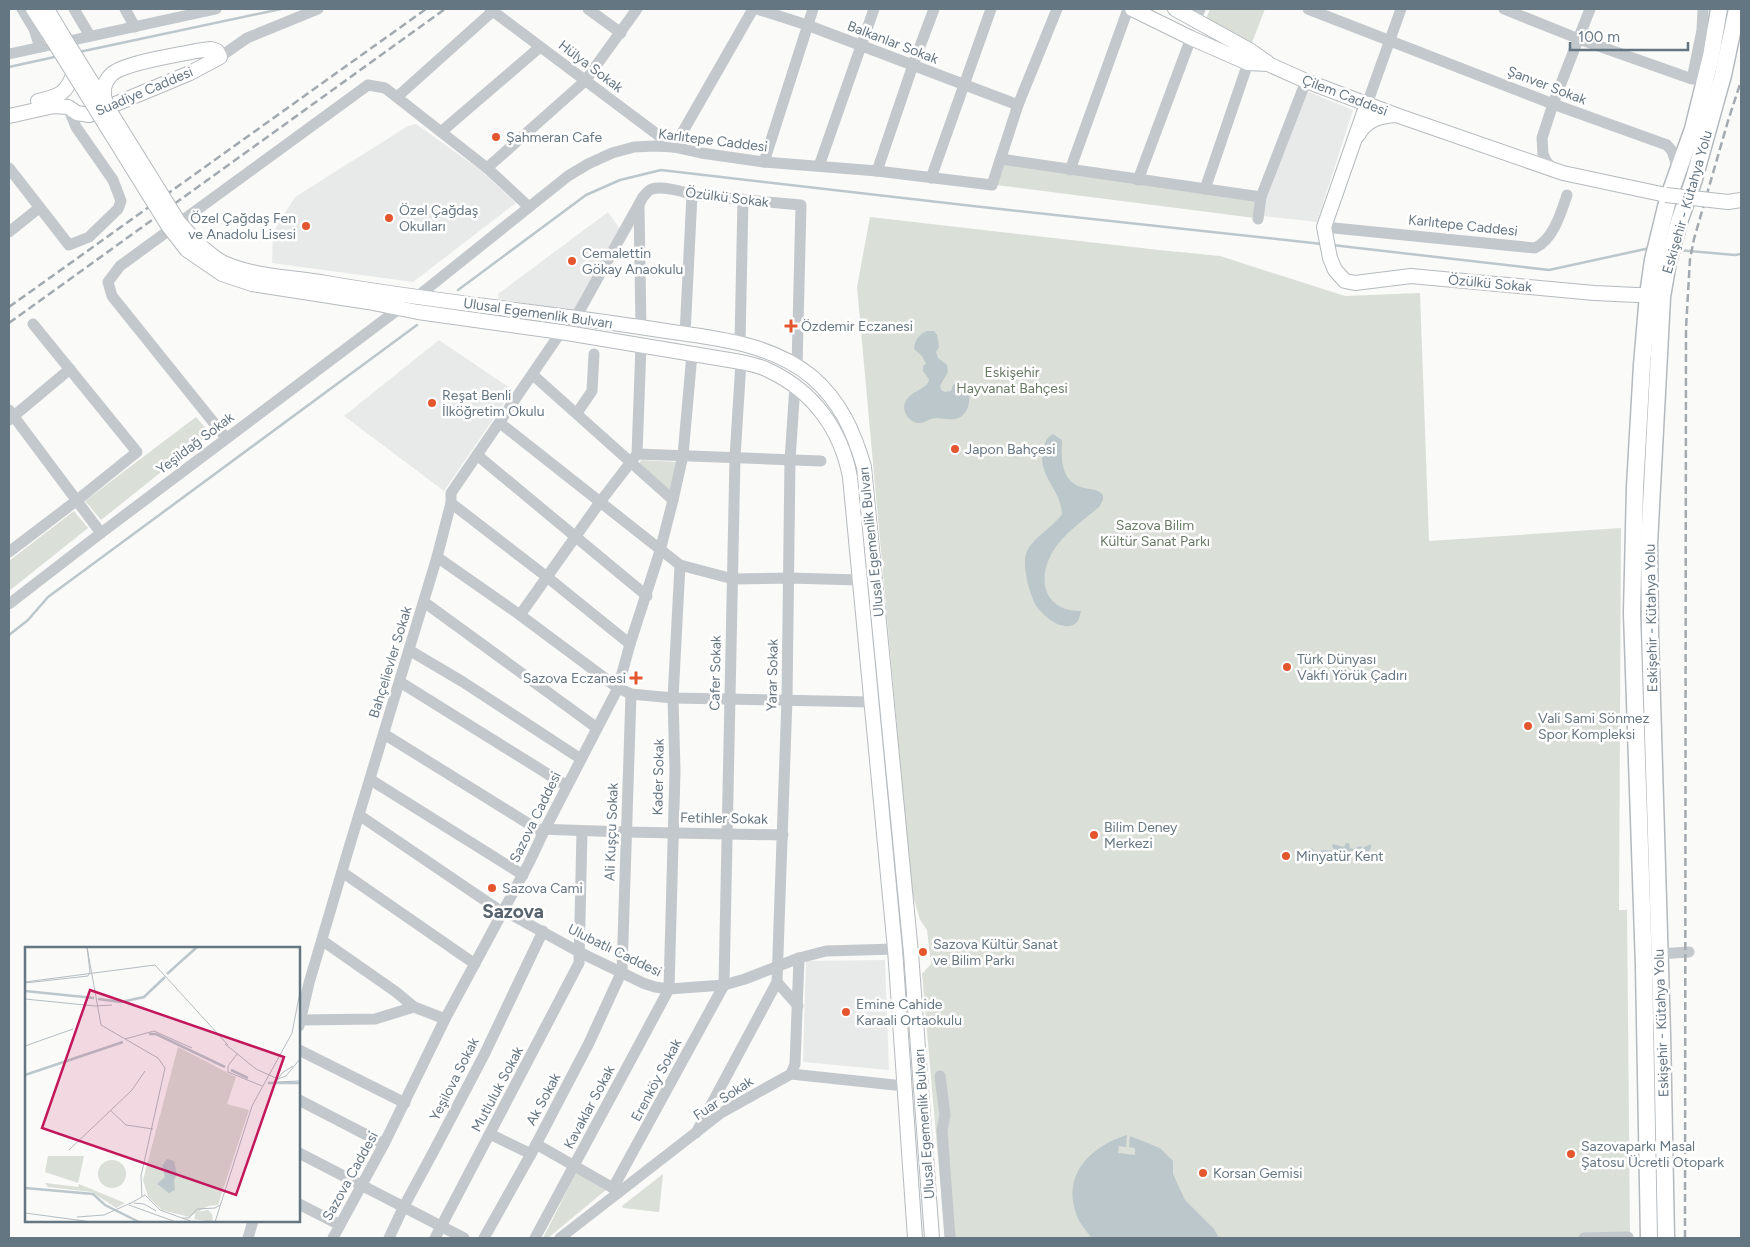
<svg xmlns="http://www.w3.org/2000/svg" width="1750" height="1247" font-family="Figtree,sans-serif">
	<rect width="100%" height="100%" fill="#fafaf8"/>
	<!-- built -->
	<g fill="#e8e9e9">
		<polygon points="1306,91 1353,110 1317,222 1262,216 1264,197"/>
		<polygon points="416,124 479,169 516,203 413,282 272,263 273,232 295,197 408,126"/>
		<polygon points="608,212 620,229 576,311 499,299 498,294"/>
		<polygon points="439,340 513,390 444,491 344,416"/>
		<polygon points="885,960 889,1070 803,1062 806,961"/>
	</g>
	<!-- green -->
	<g fill="#dadfd7">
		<polygon points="1210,9 1265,9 1251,45 1205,21"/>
		<polygon points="1003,162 1257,199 1255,218 996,185"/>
		<polygon points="870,217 1159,250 1220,256 1345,296 1420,293 1429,541 1621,528 1619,910 1627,910 1630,1238 945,1238 922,974 931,964 927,930 920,920 912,892 857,287"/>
		<polygon points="196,417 210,433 101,520 85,501"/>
		<polygon points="641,460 677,462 671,492 639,464"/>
		<polygon points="74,511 88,528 9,591 9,561"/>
		<polygon points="577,1171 607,1189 548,1238 543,1238"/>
		<polygon points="663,1174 659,1212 623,1208 622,1206"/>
	</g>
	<!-- water -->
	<g fill="#bbc7cb">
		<path d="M927,331H934L937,335L939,347L936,352L938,358L947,365L948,372L940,386L941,390L945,392L951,391L953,385L957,382C973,385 972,408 962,416C955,422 944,418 936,418C930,418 926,422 921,423C909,424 899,409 907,399C912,392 922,390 928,383L929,379L923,371V366L926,364L922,356L914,349C915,340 919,334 927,331Z"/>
		<path d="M1053,434L1062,440C1061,461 1061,483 1085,488C1093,490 1098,489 1103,495V500L1099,507C1085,519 1069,530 1058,544C1044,561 1036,592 1059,606C1065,610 1074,611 1081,611C1080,615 1079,620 1077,622C1065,634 1044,617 1037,607C1030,597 1022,566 1026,554C1032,537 1052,529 1062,514C1061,488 1035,475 1044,446C1046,440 1048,437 1053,434Z"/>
		<path d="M1346,843H1349L1350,848L1353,849L1360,846L1363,848L1371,844V848L1366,855H1364L1359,850L1352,851C1347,855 1343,860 1336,860L1331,854L1311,856L1308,853L1311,848L1316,852L1324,850L1333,851L1334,849L1332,846L1333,844L1344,847Z"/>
		<path d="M1127,1135L1126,1147L1119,1146L1118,1153L1135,1155V1148L1129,1147L1130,1136L1160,1148L1173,1161V1174L1185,1200L1214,1229L1219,1238H1092L1090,1236C1085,1229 1078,1221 1076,1213C1062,1173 1092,1146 1127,1135Z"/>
	</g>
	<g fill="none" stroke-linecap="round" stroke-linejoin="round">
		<!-- stream -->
		<g stroke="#bbc7cb" stroke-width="2.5">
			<polyline points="79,52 281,9"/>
			<polyline points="9,67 59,56"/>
			<polyline points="1332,245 1549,270 1650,248"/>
			<polyline points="1678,250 1735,255 1741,254"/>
			<polyline points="458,290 586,195 620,180 661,170 964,205 1322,244"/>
			<polyline points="9,635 28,620 48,597 417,325"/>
		</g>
		<defs>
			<g id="major">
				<polyline points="33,9 53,40"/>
				<polyline points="47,9 63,36"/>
				<polyline points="1132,9 1191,38 1248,63 1268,64 1306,81 1396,115 1563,173 1666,195"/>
				<polyline points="1175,9 1251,51 1268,63"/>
				<path d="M38,101C60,96 66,94 74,73"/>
				<polyline points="1367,104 1324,227 1330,258 1335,270 1345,281 1355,283 1411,276 1594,293 1658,296"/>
				<polyline points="9,116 54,106 68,107 77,113 89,115 190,73 220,57 217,51 211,49 196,51"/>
				<path d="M1358,135C1366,120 1380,116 1396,115"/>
				<path d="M198,244C207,251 216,260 226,264C257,277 293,277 326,283C430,301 536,311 640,327C698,337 765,338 812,377C840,401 854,432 864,467L911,953L932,1238"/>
				<path d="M187,250L222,274L252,284L368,302L418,312L561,332L741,362C751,364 761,366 770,371C814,392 841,430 850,477L895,949L915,1238"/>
			</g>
			<g id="highway">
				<polyline points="1649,1238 1644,966 1632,613 1635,487 1642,365 1648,295 1653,260 1668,199 1693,129 1711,56 1719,9"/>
				<polyline points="1666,1238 1662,1034 1650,633 1649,544 1662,297 1668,262 1680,219 1694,179 1723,75 1737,9"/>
			</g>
		</defs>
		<!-- major casing -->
		<use href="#major" stroke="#b5babe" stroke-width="16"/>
		<!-- highway casing -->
		<use href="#highway" stroke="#b4b9bd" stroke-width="19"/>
		<!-- minor -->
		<g stroke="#c3c8cc" stroke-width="11">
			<polyline points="22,9 34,29 40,47"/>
			<polyline points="74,9 90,36"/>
			<polyline points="125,9 135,27"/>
			<polyline points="490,9 674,147"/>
			<polyline points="588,9 621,33"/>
			<polyline points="757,9 807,25 1018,105"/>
			<polyline points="1308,9 1553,104 1667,145 1672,151 1679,171"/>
			<polyline points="1504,9 1579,39 1692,79 1702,30 1703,9"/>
			<polyline points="1196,19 1200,9"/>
			<polyline points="9,54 216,9"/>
			<polyline points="220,57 247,38 318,9"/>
			<polyline points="397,97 493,11"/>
			<polyline points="1367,104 1401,9"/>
			<polyline points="441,132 540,47"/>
			<polyline points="674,147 753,9"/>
			<polyline points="1001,159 1261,197"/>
			<polyline points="764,162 813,9"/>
			<polyline points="819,166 874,9"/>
			<polyline points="9,168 69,245 89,237 118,209 121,201 113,180 76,127 68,107"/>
			<polyline points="487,168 585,81 637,9"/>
			<polyline points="1070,170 1128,9"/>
			<polyline points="1554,170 1546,161 1543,154 1542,138 1553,104 1590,9"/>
			<polyline points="877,171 913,65 934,9"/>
			<polyline points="931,178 991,9"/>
			<polyline points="1138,180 1191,38"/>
			<polyline points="1205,189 1248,63"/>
			<polyline points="639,207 641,328"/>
			<polyline points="1258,219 1261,197 1306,81"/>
			<path d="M1324,227L1535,248C1553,240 1561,213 1567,195"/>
			<polyline points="9,232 39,208"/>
			<polyline points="418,296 568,176 588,164 612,153 634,147 655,146 674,147 701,153 764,162 877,171 992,185 1018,105 1057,9"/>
			<path d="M576,317L643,197C646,194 648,190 652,189C661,186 683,191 692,195L801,205L797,367"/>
			<polyline points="685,334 692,195"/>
			<polyline points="740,343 743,199"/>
			<polyline points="533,375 673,500"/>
			<polyline points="9,410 101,533"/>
			<polyline points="577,413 592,391 594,354"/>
			<polyline points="9,420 70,369"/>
			<polyline points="500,423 680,565 733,579 789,578 859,580"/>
			<polyline points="226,438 112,296 108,282 120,266 368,85 385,88 487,168 529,207"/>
			<polyline points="637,454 821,461"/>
			<polyline points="477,455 647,596"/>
			<polyline points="451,503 547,577 630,644"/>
			<polyline points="9,552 76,501 137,452 33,324"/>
			<polyline points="437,557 520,615 618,688 631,694 673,698 871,702"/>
			<polyline points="424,602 597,728"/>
			<polyline points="9,604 101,533 400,308"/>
			<polyline points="520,615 600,502 637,454 641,345"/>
			<polyline points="409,650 463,682 581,759"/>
			<polyline points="400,682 567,786"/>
			<polyline points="384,734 537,829 626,832 783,835"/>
			<polyline points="371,780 523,875"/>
			<polyline points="359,815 502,912 512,915 579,952 643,983 655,987 669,989 724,985 745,979 799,958 826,951 895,949"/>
			<polyline points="342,872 475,964"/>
			<polyline points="323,941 396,992 414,1007 445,1019"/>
			<polyline points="1659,954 1689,952"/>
			<polyline points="777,982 798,1006"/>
			<polyline points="300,1020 375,1019 414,1007"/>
			<polyline points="299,1026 309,983 348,851 437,557 451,503 451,493 561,332"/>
			<polyline points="299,1050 405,1103"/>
			<polyline points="791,1074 795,1064 799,958"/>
			<polyline points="940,1076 945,1115 942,1130 950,1238"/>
			<polyline points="299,1100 384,1144"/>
			<polyline points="696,1133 777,982 787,699 790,460 795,385"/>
			<polyline points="490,1134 531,1154"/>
			<polyline points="536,1144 613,1188 618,1193"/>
			<polyline points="299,1153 464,1238"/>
			<polyline points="613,1188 724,985 735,457 741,362"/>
			<polyline points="299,1204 340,1225"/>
			<polyline points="248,1238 253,1221"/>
			<polyline points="333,1238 384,1144 445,1019 529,863 545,829 618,688 630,644 660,551 673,500 683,455 692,354"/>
			<polyline points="389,1238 403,1208 437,1145 485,1053 543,931"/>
			<polyline points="435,1238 579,963 582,831"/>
			<polyline points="484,1238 531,1154 589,1043 622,971 631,694"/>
			<polyline points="535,1238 669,989 675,771 673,698 680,565"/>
			<polyline points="560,1238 721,1113 791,1074 904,1086"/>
			<polyline points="1584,1238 1628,1237"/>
		</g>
		<!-- major -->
		<use href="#major" stroke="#fff" stroke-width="14"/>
		<!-- highway -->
		<use href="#highway" stroke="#fff" stroke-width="16"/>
		<!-- rail -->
		<g stroke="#a2aab0" stroke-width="2.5" stroke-dasharray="8 4" stroke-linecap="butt">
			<polyline points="9,307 426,9"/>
			<polyline points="9,323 445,9"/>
			<polyline points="1685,1238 1686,328 1690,259 1694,239 1728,121 1741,81"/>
		</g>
		<defs>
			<g id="major-bridge">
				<polyline points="63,36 178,221 198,244"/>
				<polyline points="53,40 169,227 187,250"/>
				<path d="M106,103C102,93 103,83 111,75C122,63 178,55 196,51"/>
				<polyline points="1666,195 1728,202 1741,200"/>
			</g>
		</defs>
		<!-- major-bridge casing -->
		<use href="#major-bridge" stroke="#b5babe" stroke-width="16" stroke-linecap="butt"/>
		<!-- major-bridge -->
		<use href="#major-bridge" stroke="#fff" stroke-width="14"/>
	</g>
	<!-- markers -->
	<g fill="#e4572e" stroke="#fff" stroke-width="2">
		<circle cx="496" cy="137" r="5"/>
		<circle cx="389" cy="218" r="5"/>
		<circle cx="306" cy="226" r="5"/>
		<circle cx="572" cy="261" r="5"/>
		<path d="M788.5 318.5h5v5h5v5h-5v5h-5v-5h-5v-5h5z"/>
		<circle cx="432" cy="403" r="5"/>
		<circle cx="955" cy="449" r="5"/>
		<circle cx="1287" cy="667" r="5"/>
		<path d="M633.5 670.5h5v5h5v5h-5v5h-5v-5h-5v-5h5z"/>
		<circle cx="1528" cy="726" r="5"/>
		<circle cx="1094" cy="835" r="5"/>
		<circle cx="1286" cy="856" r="5"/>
		<circle cx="492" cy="888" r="5"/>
		<circle cx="923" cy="952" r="5"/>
		<circle cx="846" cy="1012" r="5"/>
		<circle cx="1571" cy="1154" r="5"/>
		<circle cx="1203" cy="1173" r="5"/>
	</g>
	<g text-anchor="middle" stroke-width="5" stroke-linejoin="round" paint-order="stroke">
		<!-- street labels -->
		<g font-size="14" fill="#657683" stroke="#fff">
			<text transform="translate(893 42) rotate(21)" y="5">Balkanlar Sokak</text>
			<text transform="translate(591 66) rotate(37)" y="5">Hülya Sokak</text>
			<text transform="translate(1547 85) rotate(21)" y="5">Şanver Sokak</text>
			<text transform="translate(144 91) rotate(-23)" y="5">Suadiye Caddesi</text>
			<text transform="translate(1345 95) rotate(21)" y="5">Çilem Caddesi</text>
			<text transform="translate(713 140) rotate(7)" y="5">Karlıtepe Caddesi</text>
			<text transform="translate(727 197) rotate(7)" y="5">Özülkü Sokak</text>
			<text transform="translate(1687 202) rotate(-74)" y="5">Eskişehir - Kütahya Yolu</text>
			<text transform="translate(1463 225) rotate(6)" y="5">Karlıtepe Caddesi</text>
			<text transform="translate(1490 283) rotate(5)" y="5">Özülkü Sokak</text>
			<text transform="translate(538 313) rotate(8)" y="5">Ulusal Egemenlik Bulvarı</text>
			<text transform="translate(195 443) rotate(-37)" y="5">Yeşildağ Sokak</text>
			<text transform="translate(871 542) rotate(-96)" y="5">Ulusal Egemenlik Bulvarı</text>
			<text transform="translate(1651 618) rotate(-91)" y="5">Eskişehir - Kütahya Yolu</text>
			<text transform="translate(390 662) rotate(-73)" y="5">Bahçelievler Sokak</text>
			<text transform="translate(715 673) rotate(-89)" y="5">Cafer Sokak</text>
			<text transform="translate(772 675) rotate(-89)" y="5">Yarar Sokak</text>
			<text transform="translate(658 777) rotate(-89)" y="5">Kader Sokak</text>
			<text transform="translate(535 817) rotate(-64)" y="5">Sazova Caddesi</text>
			<text transform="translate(724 818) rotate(1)" y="5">Fetihler Sokak</text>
			<text transform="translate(611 832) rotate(-88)" y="5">Ali Kuşçu Sokak</text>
			<text transform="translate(615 950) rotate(26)" y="5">Ulubatlı Caddesi</text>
			<text transform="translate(1661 1023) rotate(-92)" y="5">Eskişehir - Kütahya Yolu</text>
			<text transform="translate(454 1079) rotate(-63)" y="5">Yeşilova Sokak</text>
			<text transform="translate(656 1080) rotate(-62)" y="5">Erenköy Sokak</text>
			<text transform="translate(497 1089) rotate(-62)" y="5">Mutluluk Sokak</text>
			<text transform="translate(723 1098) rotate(-33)" y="5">Fuar Sokak</text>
			<text transform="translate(543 1099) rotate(-62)" y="5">Ak Sokak</text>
			<text transform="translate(589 1107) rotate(-62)" y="5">Kavaklar Sokak</text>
			<text transform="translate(924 1124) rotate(-94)" y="5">Ulusal Egemenlik Bulvarı</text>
			<text transform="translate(350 1176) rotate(-61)" y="5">Sazova Caddesi</text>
		</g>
		<!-- poi labels -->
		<g font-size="14" fill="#657683" stroke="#fff" text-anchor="start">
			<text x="506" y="142">Şahmeran Cafe</text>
			<text x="399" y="215">Özel Çağdaş<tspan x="399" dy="16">Okulları</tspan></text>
			<text x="296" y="223" text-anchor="end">Özel Çağdaş Fen<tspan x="296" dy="16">ve Anadolu Lisesi</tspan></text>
			<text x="582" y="258">Cemalettin<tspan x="582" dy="16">Gökay Anaokulu</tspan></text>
			<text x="801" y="331">Özdemir Eczanesi</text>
			<text x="442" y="400">Reşat Benli<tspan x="442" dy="16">İlköğretim Okulu</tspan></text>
			<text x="965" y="454">Japon Bahçesi</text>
			<text x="1297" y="664">Türk Dünyası<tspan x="1297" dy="16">Vakfı Yörük Çadırı</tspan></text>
			<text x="626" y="683" text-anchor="end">Sazova Eczanesi</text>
			<text x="1538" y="723">Vali Sami Sönmez<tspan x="1538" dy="16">Spor Kompleksi</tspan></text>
			<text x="1104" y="832">Bilim Deney<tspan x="1104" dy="16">Merkezi</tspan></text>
			<text x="1296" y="861">Minyatür Kent</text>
			<text x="502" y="893">Sazova Cami</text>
			<text x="933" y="949">Sazova Kültür Sanat<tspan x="933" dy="16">ve Bilim Parkı</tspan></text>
			<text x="856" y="1009">Emine Cahide<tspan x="856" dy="16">Karaali Ortaokulu</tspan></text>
			<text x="1581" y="1151">Sazovaparkı Masal<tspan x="1581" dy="16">Şatosu Ücretli Otopark</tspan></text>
			<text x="1213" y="1178">Korsan Gemisi</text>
		</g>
		<!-- park labels -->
		<g font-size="14" fill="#687a64" stroke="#fff">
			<text x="1012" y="377">Eskişehir<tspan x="1012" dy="16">Hayvanat Bahçesi</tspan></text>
			<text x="1155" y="530">Sazova Bilim<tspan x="1155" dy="16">Kültür Sanat Parkı</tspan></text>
		</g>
		<!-- district labels -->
		<g font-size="19" font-weight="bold" fill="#57646e" stroke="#fff">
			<text x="513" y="918">Sazova</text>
		</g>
	</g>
	<!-- overview -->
	<g transform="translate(25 947)">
		<rect width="275" height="275" fill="#fafaf8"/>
		<path d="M153,100L211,130L202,157L224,163L193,258L183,259L164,270L137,263L123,250L118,233ZM23,209H59L53,236L20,225ZM73 227a14 14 0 1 1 28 0a14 14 0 1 1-28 0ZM20,236L53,240L54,237L100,256L91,261L67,245L23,240ZM183,263L187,267L188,275L169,272L171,265Z" fill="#dadfd7"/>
		<path d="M142,212L149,214L152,227L149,233L150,243L144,246L132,237L140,230L137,219Z" fill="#bbc7cb"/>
		<path fill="none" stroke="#bbc7cb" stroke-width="2.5" d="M142,27L172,0M0,44L69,51M73,52L96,55L119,50L140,30M124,87H131L200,120M206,123L223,131M0,128L98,95M243,136H275M0,241L68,247L80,258L114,275"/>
		<path fill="none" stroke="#b5bdc2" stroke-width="1" d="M62,0L76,78L133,111L140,121L116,229L117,250M0,35L130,18L203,98M0,36L63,29L65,25L62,0M0,52L70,59L87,58M100,92L129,84L167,101M200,97L231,122L253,132L261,129L275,112M0,99L48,82M212,107L203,119V125L237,139M268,119L257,126L251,135L275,134M85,163L101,178L128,182M44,203L107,143L120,124M108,255L120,248L135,263L168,275M109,256L119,257L131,264M104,258L151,275M0,266L67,275M52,270L79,268L108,255M158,271H164L172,262L190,261L195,258M190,275L227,159L267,86L275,45"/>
		<path fill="#c2185b" fill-opacity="0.15" stroke="#c2185b" stroke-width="2.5" d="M65,43L259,110L211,248L17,181Z"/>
		<rect width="275" height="275" fill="none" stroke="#657683" stroke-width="2.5"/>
	</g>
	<!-- border -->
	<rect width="1750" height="1247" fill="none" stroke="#657683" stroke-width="20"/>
	<!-- scale -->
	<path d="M1570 42v8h118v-8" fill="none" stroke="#657683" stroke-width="2.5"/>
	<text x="1578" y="42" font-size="15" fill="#657683" stroke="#ffffff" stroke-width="4" paint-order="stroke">100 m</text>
</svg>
